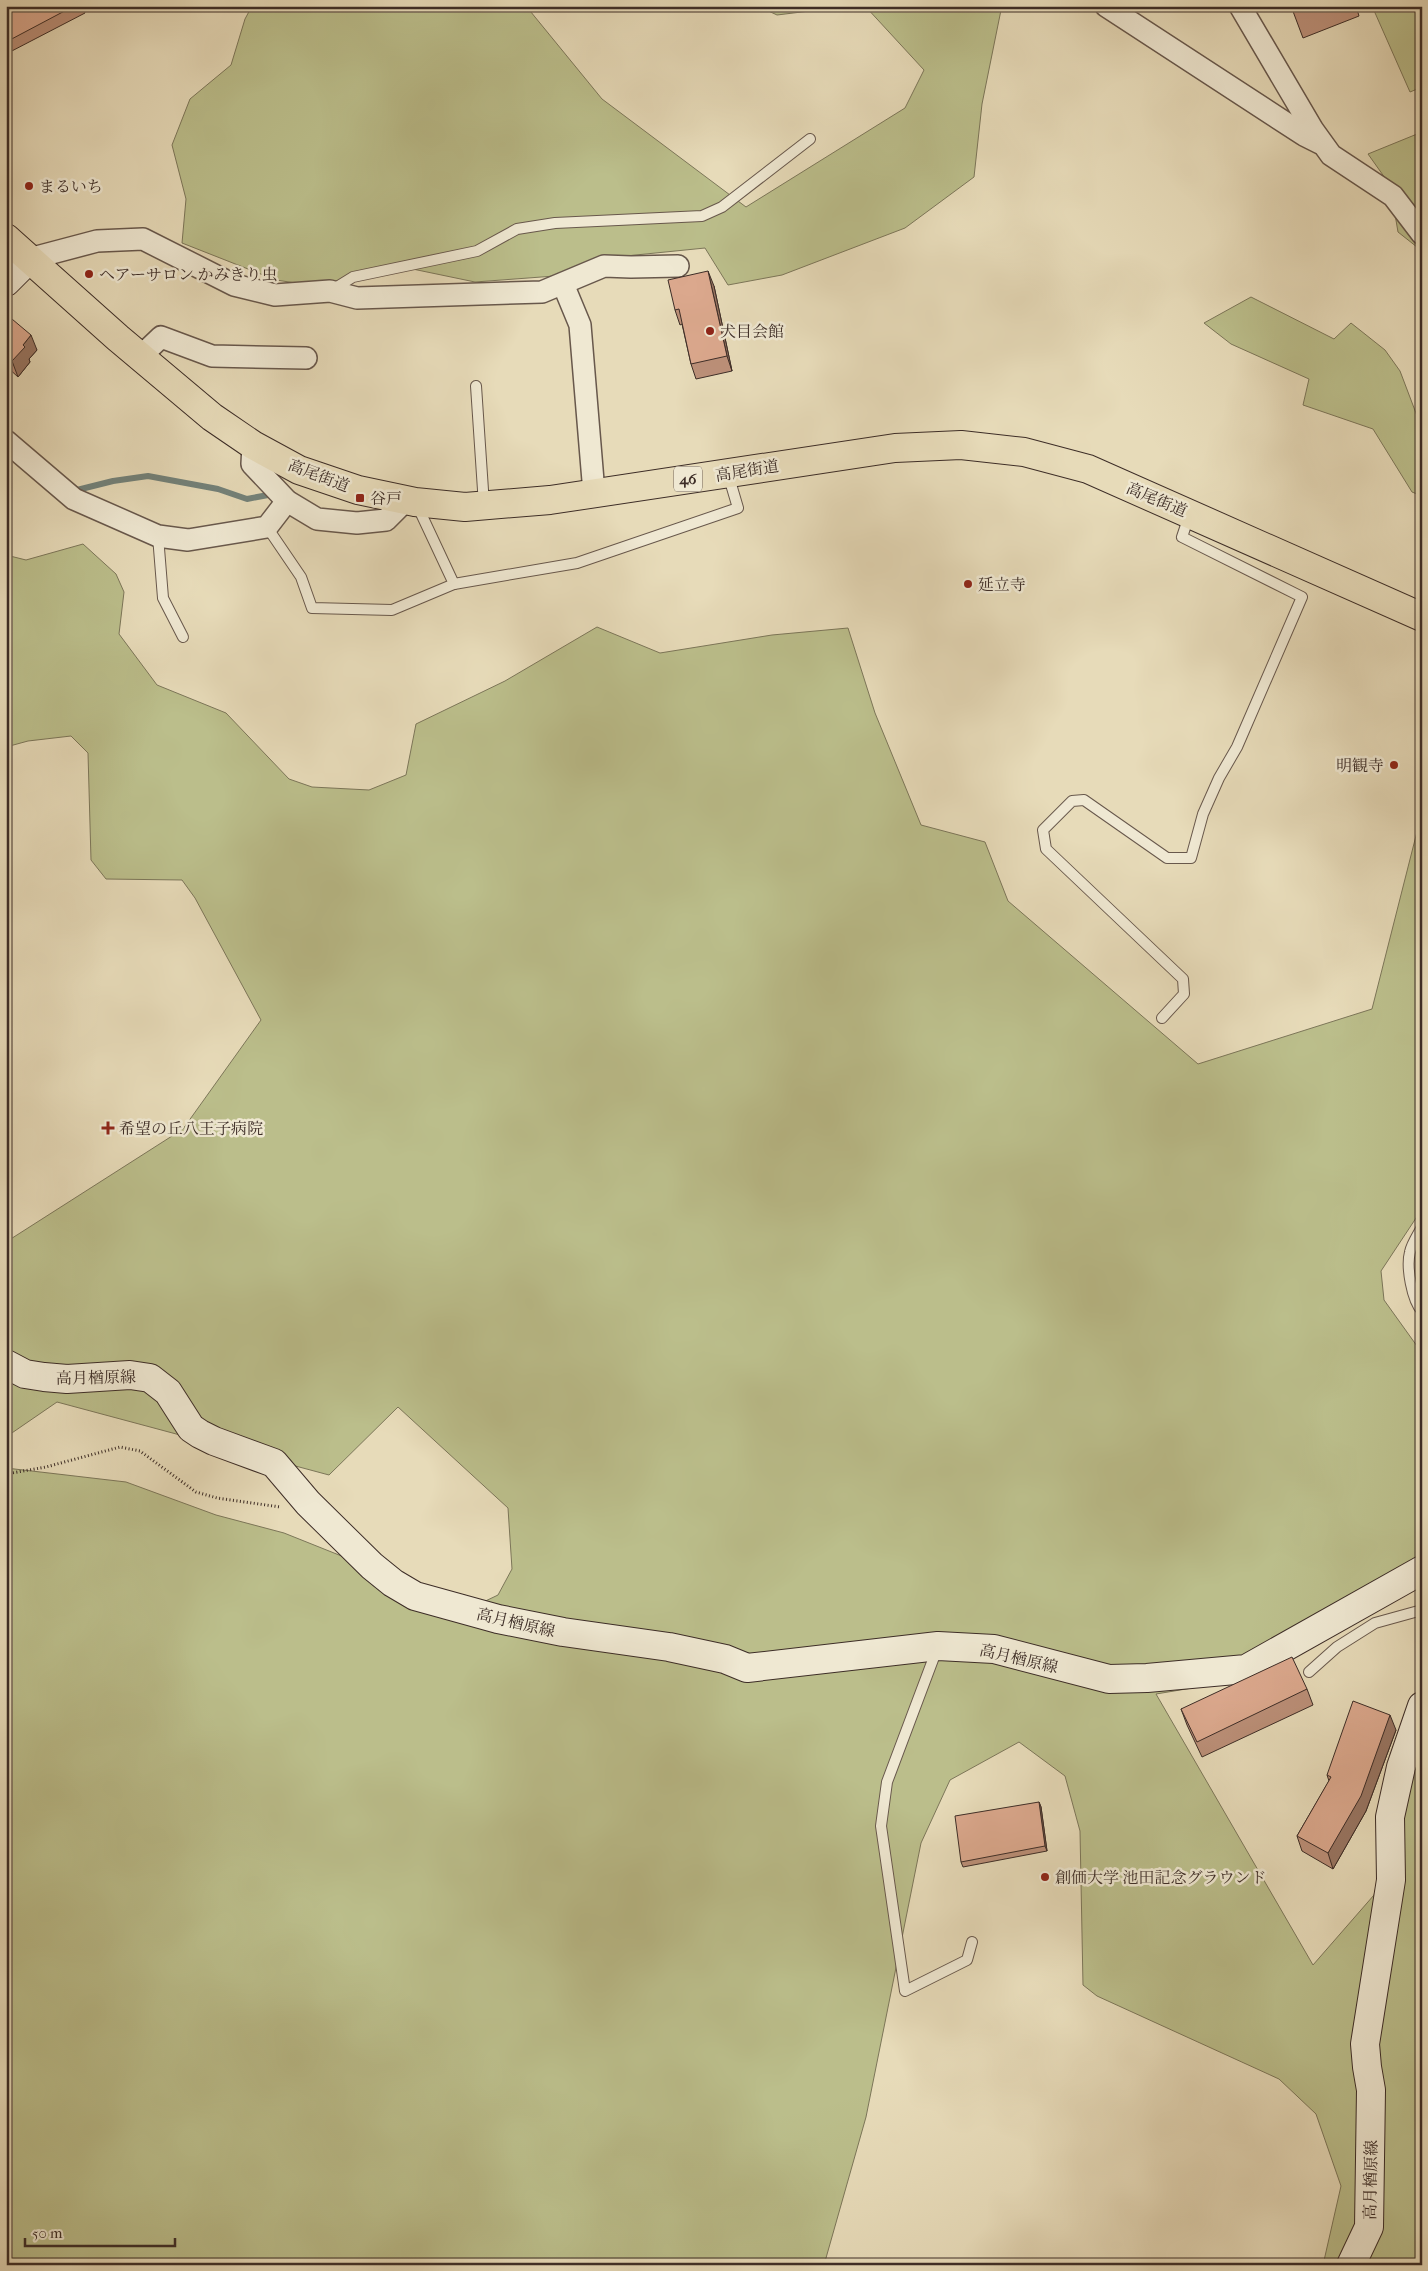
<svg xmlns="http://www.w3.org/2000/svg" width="1428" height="2271" font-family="'IM FELL French Canon','Noto Serif JP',serif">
	<rect width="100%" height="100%" fill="#e7dbb9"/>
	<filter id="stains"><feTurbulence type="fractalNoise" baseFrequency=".004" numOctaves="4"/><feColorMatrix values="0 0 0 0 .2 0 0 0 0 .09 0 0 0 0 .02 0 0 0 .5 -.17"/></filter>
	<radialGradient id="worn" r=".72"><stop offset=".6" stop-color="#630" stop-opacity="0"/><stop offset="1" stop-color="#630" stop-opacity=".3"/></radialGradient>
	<!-- green -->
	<g fill="#bbbe8b" stroke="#7c7659">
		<polygon points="252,6 526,6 602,99 746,207 905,108 924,70 865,6 992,6 1001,10 982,104 974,177 905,228 782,275 728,285 705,248 606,258 568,275 475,282 403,267 329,288 276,280 182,243 186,199 172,145 190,99 231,65 245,19"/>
		<polygon points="758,6 850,6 777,15"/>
		<polygon points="1372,6 1422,6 1422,87 1410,92"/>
		<polygon points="1422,132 1422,251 1398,232 1390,185 1368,154"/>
		<polygon points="1251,297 1334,339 1351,323 1385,350 1400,371 1422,429 1422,496 1412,492 1373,429 1303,405 1309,379 1231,344 1204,323"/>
		<polygon points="83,544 116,574 124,592 119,634 157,685 226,713 289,779 312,787 369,790 406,775 416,724 505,681 597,627 660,653 772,635 848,628 875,713 921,825 985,842 1008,901 1198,1064 1372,1009 1422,812 1422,1209 1381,1271 1384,1300 1422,1353 1422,1584 1310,1645 1264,1676 1156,1694 1313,1965 1374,1895 1422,1701 1422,2265 1323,2265 1341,2186 1316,2114 1279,2079 1097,1996 1083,1985 1080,1831 1065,1776 1019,1742 950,1780 921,1843 866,2117 824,2265 6,2265 6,1468 126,1482 216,1515 284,1533 379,1571 452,1617 498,1595 512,1569 508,1508 398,1407 329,1475 57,1402 6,1437 6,1242 183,1129 261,1020 195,898 182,880 106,879 91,860 88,753 71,736 28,741 6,747 6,555 26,560"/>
	</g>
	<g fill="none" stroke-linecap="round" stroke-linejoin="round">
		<!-- stream -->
		<polyline stroke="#73827a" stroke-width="6" points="73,487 77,490 113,481 148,476 218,489 247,499 268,495"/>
		<defs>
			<g id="lane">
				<polyline points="332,290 353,277 477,251 517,229 555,223 702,216 722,207 810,139"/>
				<polyline points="476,386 484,505"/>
				<polyline points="417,505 454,584"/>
				<polyline points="267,527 301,577 312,608 392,610 454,584 577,563 738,508 728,474"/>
				<polyline points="158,536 163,598 183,637"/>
				<polyline points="1162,1018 1184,994 1183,979 1046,849 1043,830 1072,801 1084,800 1167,858 1191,858 1203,814 1219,778 1237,747 1302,597 1182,537 1189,516"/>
				<path d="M1422,1227C1418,1235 1412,1243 1410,1252C1406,1267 1412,1300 1422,1311"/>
				<polyline points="937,1649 887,1782 881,1826 905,1991 967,1960 972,1942"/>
				<polyline points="1309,1672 1337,1647 1375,1623 1422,1610"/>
			</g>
			<g id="street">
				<polyline points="1106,6 1304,135 1320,143"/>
				<polyline points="1240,6 1313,130 1331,155 1393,196 1422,234"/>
				<polyline points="29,259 97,241 143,239 234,285 275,295 330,291 357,298 542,292 604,266 631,267 678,266"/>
				<polyline points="563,284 580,325 594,493"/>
				<polyline points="140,357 161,337 212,356 306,358"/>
				<polyline points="6,441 74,499 158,536 188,540 267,527 287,501"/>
				<polyline points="253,445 252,464 287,501 317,519 357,523 386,520 406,500"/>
			</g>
			<g id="secondary">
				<polyline points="6,282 29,259"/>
				<polyline points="6,1364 25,1374 44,1377 67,1379 130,1375 150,1378 168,1392 191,1428 200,1434 214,1441 274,1463 308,1503 372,1566 393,1583 415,1596 498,1619 563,1632 669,1647 725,1659 747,1668 938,1646 994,1649 1109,1679 1147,1678 1246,1669 1422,1570"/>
				<polyline points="1351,2265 1369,2227 1371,2090 1367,2067 1365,2044 1391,1880 1390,1817 1401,1767 1422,1706"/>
			</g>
			<polyline id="primary" points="6,238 118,338 212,417 253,445 299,470 358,490 415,502 465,507 550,500 895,448 961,445 1024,452 1088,469 1422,617"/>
		</defs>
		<!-- lane casing -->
		<use href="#lane" stroke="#68584c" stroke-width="12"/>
		<!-- street casing -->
		<use href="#street" stroke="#68584c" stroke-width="24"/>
		<!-- secondary casing -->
		<use href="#secondary" stroke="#3d2d27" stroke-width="30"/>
		<!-- primary casing -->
		<use href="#primary" stroke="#3d2d27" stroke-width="30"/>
		<!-- path -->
		<polyline stroke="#3d2d27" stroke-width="3" stroke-dasharray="1 2.5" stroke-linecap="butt" points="6,1474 46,1467 120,1447 140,1451 196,1492 217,1498 280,1507"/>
		<!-- lane -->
		<use href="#lane" stroke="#efe8d2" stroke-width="10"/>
		<!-- street -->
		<use href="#street" stroke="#efe8d2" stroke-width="21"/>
		<!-- secondary -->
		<use href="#secondary" stroke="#efe8d2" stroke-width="28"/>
		<!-- primary -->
		<use href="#primary" stroke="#e7dbb9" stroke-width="28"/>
	</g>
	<!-- wall -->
	<g fill="#bc9079" stroke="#3d2d27">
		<polygon points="9,6 83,6 85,13 6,54 6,8"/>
		<polygon points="1291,6 1356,6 1359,16 1303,38"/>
		<polygon points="714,286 732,371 696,379 691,364 682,324 680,325 675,310"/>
		<polygon points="6,314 37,350 29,359 30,362 18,377 6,366"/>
		<polygon points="1307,1689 1313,1705 1202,1757 1187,1725 1181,1709"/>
		<polygon points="1396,1730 1366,1811 1333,1869 1302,1851 1297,1836 1329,1781 1327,1775"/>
		<polygon points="1039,1802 1041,1807 1047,1851 963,1867 961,1862"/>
	</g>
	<!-- shaded-wall -->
	<g fill="#997663" stroke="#3d2d27">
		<polygon points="708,271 714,286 732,371 727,356"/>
		<polygon points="31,335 37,350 29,359 30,362 18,377 12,361 23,345"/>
		<polygon points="1390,1715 1396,1730 1366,1811 1333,1869 1328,1853"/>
		<polygon points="1039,1802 1041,1807 1047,1851 1045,1846"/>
	</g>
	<!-- building -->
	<g fill="#dba88d" stroke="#3d2d27">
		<polygon points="9,6 74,6 6,42 6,8"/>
		<polygon points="1292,6 1300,6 1293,9"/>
		<polygon points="708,271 727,356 691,364 679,309 675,310 668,280"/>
		<polygon points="6,314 31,335 23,345 25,347 12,361 6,356"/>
		<polygon points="1292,1657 1307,1689 1197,1742 1181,1709"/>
		<polygon points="1353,1701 1390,1715 1361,1796 1328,1853 1297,1836 1331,1777 1327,1775"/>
		<polygon points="1039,1802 1045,1846 961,1862 955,1816"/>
	</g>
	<!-- markers -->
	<g fill="#8f2418" stroke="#efe8d2" stroke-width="2">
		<circle cx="29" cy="186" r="5"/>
		<circle cx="89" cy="274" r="5"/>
		<circle cx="710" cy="331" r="5"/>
		<rect x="355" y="493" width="10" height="10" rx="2.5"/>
		<circle cx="968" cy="584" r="5"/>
		<circle cx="1394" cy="765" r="5"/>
		<path d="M105.5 1120.5h5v5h5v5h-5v5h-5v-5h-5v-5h5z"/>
		<circle cx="1045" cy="1877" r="5"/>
	</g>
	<g text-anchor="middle" stroke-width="5" stroke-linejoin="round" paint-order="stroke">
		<!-- shield labels -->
		<rect fill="#efe8d2" stroke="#72655a" stroke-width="1" x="674" y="466.5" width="28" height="25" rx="4"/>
		<g font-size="15" font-weight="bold" fill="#3d2d27">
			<text x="688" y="484">46</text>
		</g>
		<!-- poi labels -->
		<g font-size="16" fill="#3d2d27" stroke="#efe8d2" text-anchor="start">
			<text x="39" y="192">まるいち</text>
			<text x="99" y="280">ヘアーサロン かみきり虫</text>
			<text x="720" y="337">犬目会館</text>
			<text x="370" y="504">谷戸</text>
			<text x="978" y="590">延立寺</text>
			<text x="1384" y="771" text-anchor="end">明観寺</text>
			<text x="119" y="1134">希望の丘八王子病院</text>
			<text x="1055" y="1883">創価大学 池田記念グラウンド</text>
		</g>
		<!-- street labels -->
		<g font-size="16" fill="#3d2d27" stroke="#efe8d2">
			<text transform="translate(747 470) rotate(-9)" y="6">高尾街道</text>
			<text transform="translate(319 475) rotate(21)" y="6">高尾街道</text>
			<text transform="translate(1157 499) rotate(23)" y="6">高尾街道</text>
			<text transform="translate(96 1377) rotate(-1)" y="6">高月楢原線</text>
			<text transform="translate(516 1622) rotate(13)" y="6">高月楢原線</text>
			<text transform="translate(1019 1658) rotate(13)" y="6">高月楢原線</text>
			<text transform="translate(1370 2180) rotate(-89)" y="6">高月楢原線</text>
		</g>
	</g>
	<!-- margin -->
	<rect width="1428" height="2271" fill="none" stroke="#e7dbb9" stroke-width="25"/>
	<rect x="8" y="8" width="1413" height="2256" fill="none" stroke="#3d2d27" stroke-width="2.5"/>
	<rect x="12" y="12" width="1403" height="2246" fill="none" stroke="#3d2d27"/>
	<!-- scale -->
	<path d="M25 2238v8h150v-8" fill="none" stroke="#3d2d27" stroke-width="2.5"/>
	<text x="32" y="2238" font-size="15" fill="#3d2d27" stroke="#efe8d2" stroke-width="4" paint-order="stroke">50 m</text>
	<rect width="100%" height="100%" filter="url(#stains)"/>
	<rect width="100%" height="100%" fill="url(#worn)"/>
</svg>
